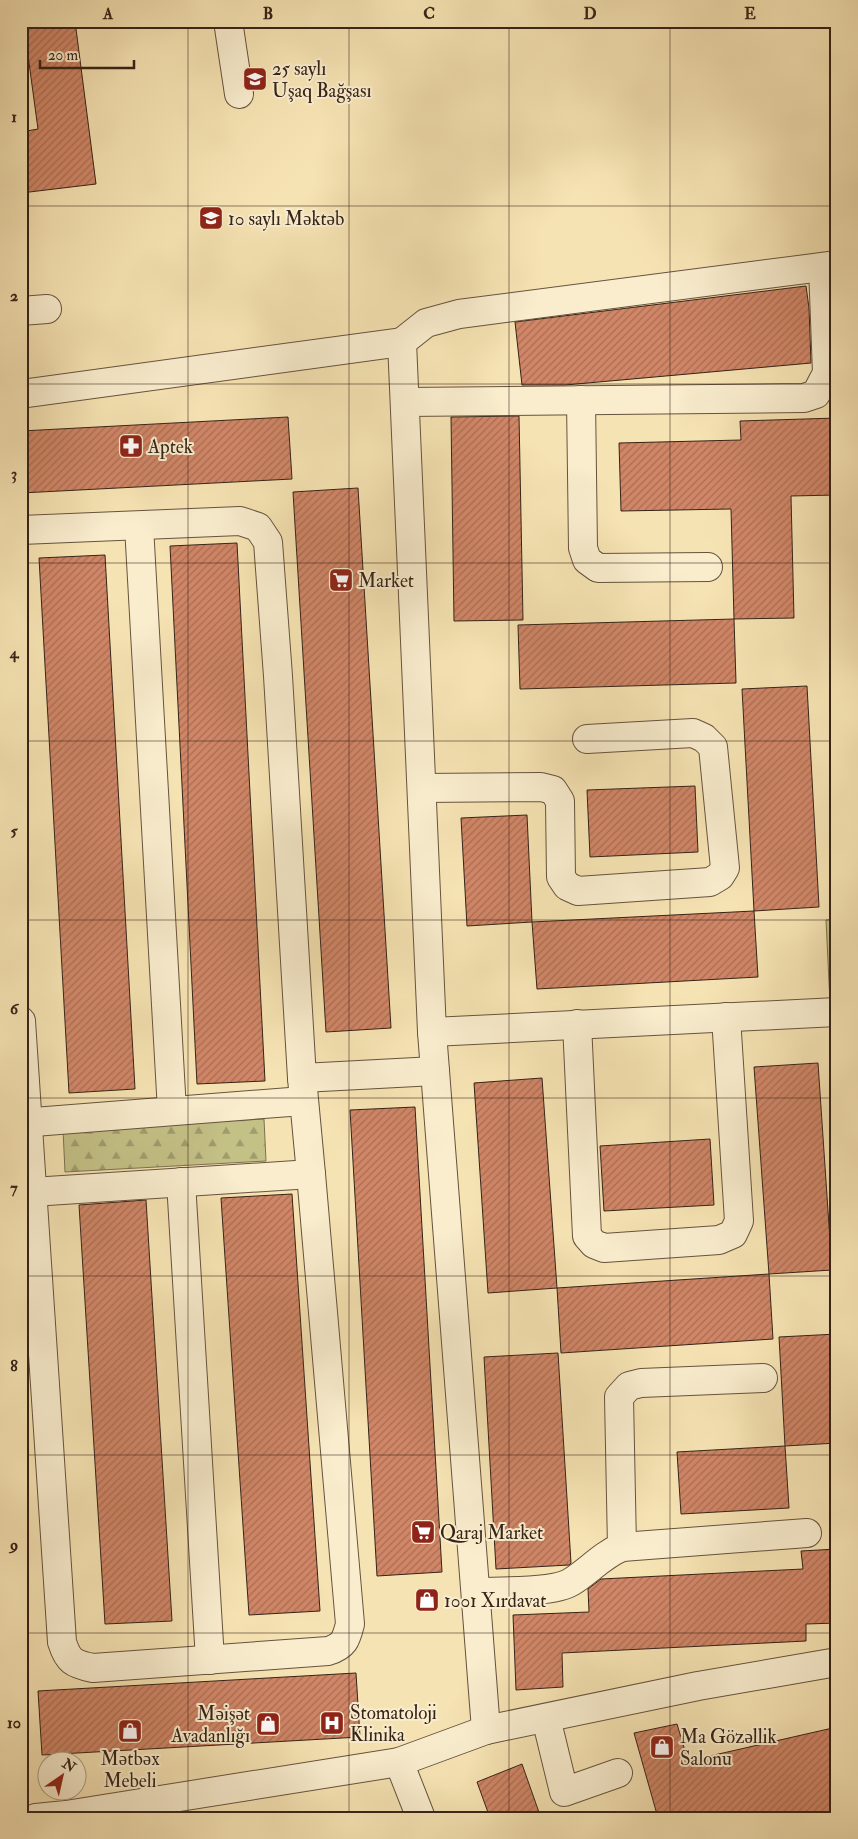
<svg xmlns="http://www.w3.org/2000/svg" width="858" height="1839" font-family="'IM FELL Double Pica',serif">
	<defs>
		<pattern id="forest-firs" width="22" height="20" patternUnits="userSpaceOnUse" patternTransform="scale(1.25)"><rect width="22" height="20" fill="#c4c187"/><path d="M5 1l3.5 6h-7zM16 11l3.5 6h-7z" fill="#a09c6d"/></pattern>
		<pattern id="building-hatch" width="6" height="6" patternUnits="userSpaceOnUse" patternTransform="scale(1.25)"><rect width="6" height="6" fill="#d08667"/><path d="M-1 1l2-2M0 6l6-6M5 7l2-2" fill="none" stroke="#aa6d54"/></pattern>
	</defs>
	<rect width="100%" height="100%" fill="#f6e3b3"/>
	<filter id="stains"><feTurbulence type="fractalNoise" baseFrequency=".004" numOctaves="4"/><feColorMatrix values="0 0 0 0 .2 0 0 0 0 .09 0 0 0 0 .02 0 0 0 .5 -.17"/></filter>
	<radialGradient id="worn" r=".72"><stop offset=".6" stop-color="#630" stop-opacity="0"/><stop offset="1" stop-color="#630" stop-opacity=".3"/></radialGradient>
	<!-- grass -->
	<polygon fill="#c4c187" stroke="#7d724f" points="837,919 837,1002 830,1003 826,920"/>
	<!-- forest -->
	<polygon fill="url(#forest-firs)" stroke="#7d724f" points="264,1119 266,1161 65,1172 63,1130"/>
	<!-- building -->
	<g fill="url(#building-hatch)" stroke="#362317">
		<polygon points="61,21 75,21 96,184 21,193 21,132 38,129 24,26"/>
		<polygon points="806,286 809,308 811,363 565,385 522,385 515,322"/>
		<polygon points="519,416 523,620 454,621 451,417"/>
		<polygon points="288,417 292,479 21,493 21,431"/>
		<polygon points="837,418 837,495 791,496 794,618 734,619 731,509 621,511 619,443 741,440 740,421"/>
		<polygon points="358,488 391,1028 326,1032 293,492"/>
		<polygon points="237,543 265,1081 197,1084 170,546"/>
		<polygon points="105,555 135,1089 69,1093 39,558"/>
		<polygon points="734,619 736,683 520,689 518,625"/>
		<polygon points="807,686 819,907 754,911 742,689"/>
		<polygon points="695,786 698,852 590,857 587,790"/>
		<polygon points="527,815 532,922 467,926 461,818"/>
		<polygon points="754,911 758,977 537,989 532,922"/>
		<polygon points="818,1063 832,1270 769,1274 754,1067"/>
		<polygon points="542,1078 557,1288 488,1293 474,1083"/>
		<polygon points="415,1107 442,1572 377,1576 350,1110"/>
		<polygon points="710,1139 714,1205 604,1211 600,1146"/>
		<polygon points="292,1194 320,1611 249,1615 221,1198"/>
		<polygon points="146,1200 172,1621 105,1624 79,1205"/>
		<polygon points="769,1274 773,1339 561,1353 557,1288"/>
		<polygon points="837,1334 837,1443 785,1446 779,1337"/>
		<polygon points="558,1353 571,1563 569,1565 496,1569 484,1357"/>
		<polygon points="785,1446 789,1508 681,1514 677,1452"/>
		<polygon points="837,1549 837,1623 806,1624 806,1641 562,1653 563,1687 516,1690 513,1615 589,1612 588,1589 601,1579 803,1569 801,1551"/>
		<polygon points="356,1673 360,1737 42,1755 38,1691"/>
		<polygon points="677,1724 688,1761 837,1727 837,1818 658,1818 634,1733"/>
		<polygon points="522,1764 541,1818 490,1818 477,1782"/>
	</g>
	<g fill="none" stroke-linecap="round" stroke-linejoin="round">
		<defs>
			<g id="minor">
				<polyline points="228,21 239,94"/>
				<polyline points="21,311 47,309"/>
				<polyline points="21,394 402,342"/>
				<polyline points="581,400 583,548 587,560 598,568 708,567"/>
				<polyline points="405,402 804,398 816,394 827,373 823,267"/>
				<polyline points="139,526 172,1111"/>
				<path d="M21,530L240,521L258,527L268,542L278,676L302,1078L311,1174L350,1624C346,1640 344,1646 328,1651L93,1668C73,1664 68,1661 62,1642L21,1021"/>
				<polyline points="422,788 541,787 553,790 560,801 561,877 567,886 578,891 710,882 720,876 725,868 713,747 704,738 693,733 587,739"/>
				<polyline points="577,1024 587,1236 594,1244 604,1248 719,1240 733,1234 739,1221 726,1017"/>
				<polyline points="432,1032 837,1012"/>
				<polyline points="302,1078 435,1071"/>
				<polyline points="21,1123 303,1101"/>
				<polyline points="181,1182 210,1660"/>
				<polyline points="32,1192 311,1174"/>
				<polyline points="622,1547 619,1397 629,1386 641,1383 763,1378"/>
				<path d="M476,1592C499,1591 554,1593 571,1582C589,1571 602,1555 622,1547L807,1533"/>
				<polyline points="546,1718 564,1792 618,1773"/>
				<polyline points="486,1730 432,1032 402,342 426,323 459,314 837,265"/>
				<polyline points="399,1762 421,1818"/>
				<polyline points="36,1818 66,1815 399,1762 486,1730 698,1686 837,1662"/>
			</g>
		</defs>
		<!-- minor casing -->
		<use href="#minor" stroke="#66533e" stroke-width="30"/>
		<!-- minor -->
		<use href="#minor" stroke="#f9edce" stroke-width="28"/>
	</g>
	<!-- grid -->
	<path fill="none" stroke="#362317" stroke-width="1" stroke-opacity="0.55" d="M188,21V1818M349,21V1818M509,21V1818M670,21V1818M21,206H837M21,384H837M21,563H837M21,741H837M21,920H837M21,1098H837M21,1276H837M21,1455H837M21,1633H837"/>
	<!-- icons -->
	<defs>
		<symbol id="school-square" viewBox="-11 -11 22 22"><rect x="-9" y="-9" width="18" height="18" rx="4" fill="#8f2418" stroke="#f9edce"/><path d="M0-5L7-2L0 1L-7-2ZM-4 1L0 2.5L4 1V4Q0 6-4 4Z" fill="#fff"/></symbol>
		<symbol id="pharmacy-square" viewBox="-11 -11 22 22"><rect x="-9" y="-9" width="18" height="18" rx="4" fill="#8f2418" stroke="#f9edce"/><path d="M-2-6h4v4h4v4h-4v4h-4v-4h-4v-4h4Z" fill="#fff"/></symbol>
		<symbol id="supermarket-square" viewBox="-11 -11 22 22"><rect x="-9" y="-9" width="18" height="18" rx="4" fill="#8f2418" stroke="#f9edce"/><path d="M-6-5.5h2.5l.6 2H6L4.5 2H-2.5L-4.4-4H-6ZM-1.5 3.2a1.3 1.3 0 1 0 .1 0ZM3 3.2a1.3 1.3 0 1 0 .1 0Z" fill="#fff"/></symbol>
		<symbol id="shop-square" viewBox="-11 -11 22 22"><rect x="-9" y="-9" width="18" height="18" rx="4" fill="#8f2418" stroke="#f9edce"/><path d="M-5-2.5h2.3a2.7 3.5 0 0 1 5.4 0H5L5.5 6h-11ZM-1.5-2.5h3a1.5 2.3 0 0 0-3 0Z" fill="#fff"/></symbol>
		<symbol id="hospital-square" viewBox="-11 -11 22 22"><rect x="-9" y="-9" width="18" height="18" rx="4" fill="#8f2418" stroke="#f9edce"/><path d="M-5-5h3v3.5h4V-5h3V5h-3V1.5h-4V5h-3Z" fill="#fff"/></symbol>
	</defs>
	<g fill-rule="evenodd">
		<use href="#school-square" x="241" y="65" width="28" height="28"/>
		<use href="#school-square" x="197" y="204" width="28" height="28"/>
		<use href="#pharmacy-square" x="117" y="432" width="28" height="28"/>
		<use href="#supermarket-square" x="327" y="566" width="28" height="28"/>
		<use href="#supermarket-square" x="409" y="1518" width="28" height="28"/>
		<use href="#shop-square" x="413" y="1586" width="28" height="28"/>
		<use href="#hospital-square" x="318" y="1709" width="28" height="28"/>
		<use href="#shop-square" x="254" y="1710" width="28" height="28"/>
		<use href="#shop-square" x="116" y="1717" width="28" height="28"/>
		<use href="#shop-square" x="648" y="1733" width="28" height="28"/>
	</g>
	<g text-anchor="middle" stroke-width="4" stroke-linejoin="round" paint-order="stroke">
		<!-- poi labels -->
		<g font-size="19" fill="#362317" stroke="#f9edce" text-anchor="start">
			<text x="272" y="75">25 saylı<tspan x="272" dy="22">Uşaq Bağşası</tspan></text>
			<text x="228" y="225">10 saylı Məktəb</text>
			<text x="148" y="453">Aptek</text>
			<text x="358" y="587">Market</text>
			<text x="440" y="1539">Qaraj Market</text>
			<text x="444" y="1607">1001 Xırdavat</text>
			<text x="350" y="1719">Stomatoloji<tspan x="350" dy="22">Klinika</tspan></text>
			<text x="250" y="1720" text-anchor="end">Məişət<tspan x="250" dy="22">Avadanlığı</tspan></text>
			<text x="680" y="1743">Ma Gözəllik<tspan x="680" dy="22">Salonu</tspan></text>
			<text x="130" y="1765" text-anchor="middle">Mətbəx<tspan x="130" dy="22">Mebeli</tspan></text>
		</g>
	</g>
	<!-- margin -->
	<rect width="858" height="1839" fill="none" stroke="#f6e3b3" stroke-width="55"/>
	<!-- north arrow -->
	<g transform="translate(62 1776) rotate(34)"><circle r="24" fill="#f9edce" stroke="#ab9c85"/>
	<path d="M0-4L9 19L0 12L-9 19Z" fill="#8f2418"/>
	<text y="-8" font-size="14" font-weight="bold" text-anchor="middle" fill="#362317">N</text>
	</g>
	<!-- scale -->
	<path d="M40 60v8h94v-8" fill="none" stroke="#362317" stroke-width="2.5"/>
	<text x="48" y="60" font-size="15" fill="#362317" stroke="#f9edce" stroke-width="4" paint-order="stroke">20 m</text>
	<rect x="28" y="28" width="802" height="1784" fill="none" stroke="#362317" stroke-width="2"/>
	<g font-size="16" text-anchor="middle" font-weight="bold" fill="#362317">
		<text x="108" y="19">A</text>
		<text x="268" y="19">B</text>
		<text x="429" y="19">C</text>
		<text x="590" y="19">D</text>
		<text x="750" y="19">E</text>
		<text x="14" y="122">1</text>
		<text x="14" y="301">2</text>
		<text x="14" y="479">3</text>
		<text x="14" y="658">4</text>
		<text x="14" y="836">5</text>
		<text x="14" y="1014">6</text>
		<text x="14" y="1193">7</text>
		<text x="14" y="1371">8</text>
		<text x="14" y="1550">9</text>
		<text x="14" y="1728">10</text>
	</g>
	<rect width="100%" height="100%" filter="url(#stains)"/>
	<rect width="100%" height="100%" fill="url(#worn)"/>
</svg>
